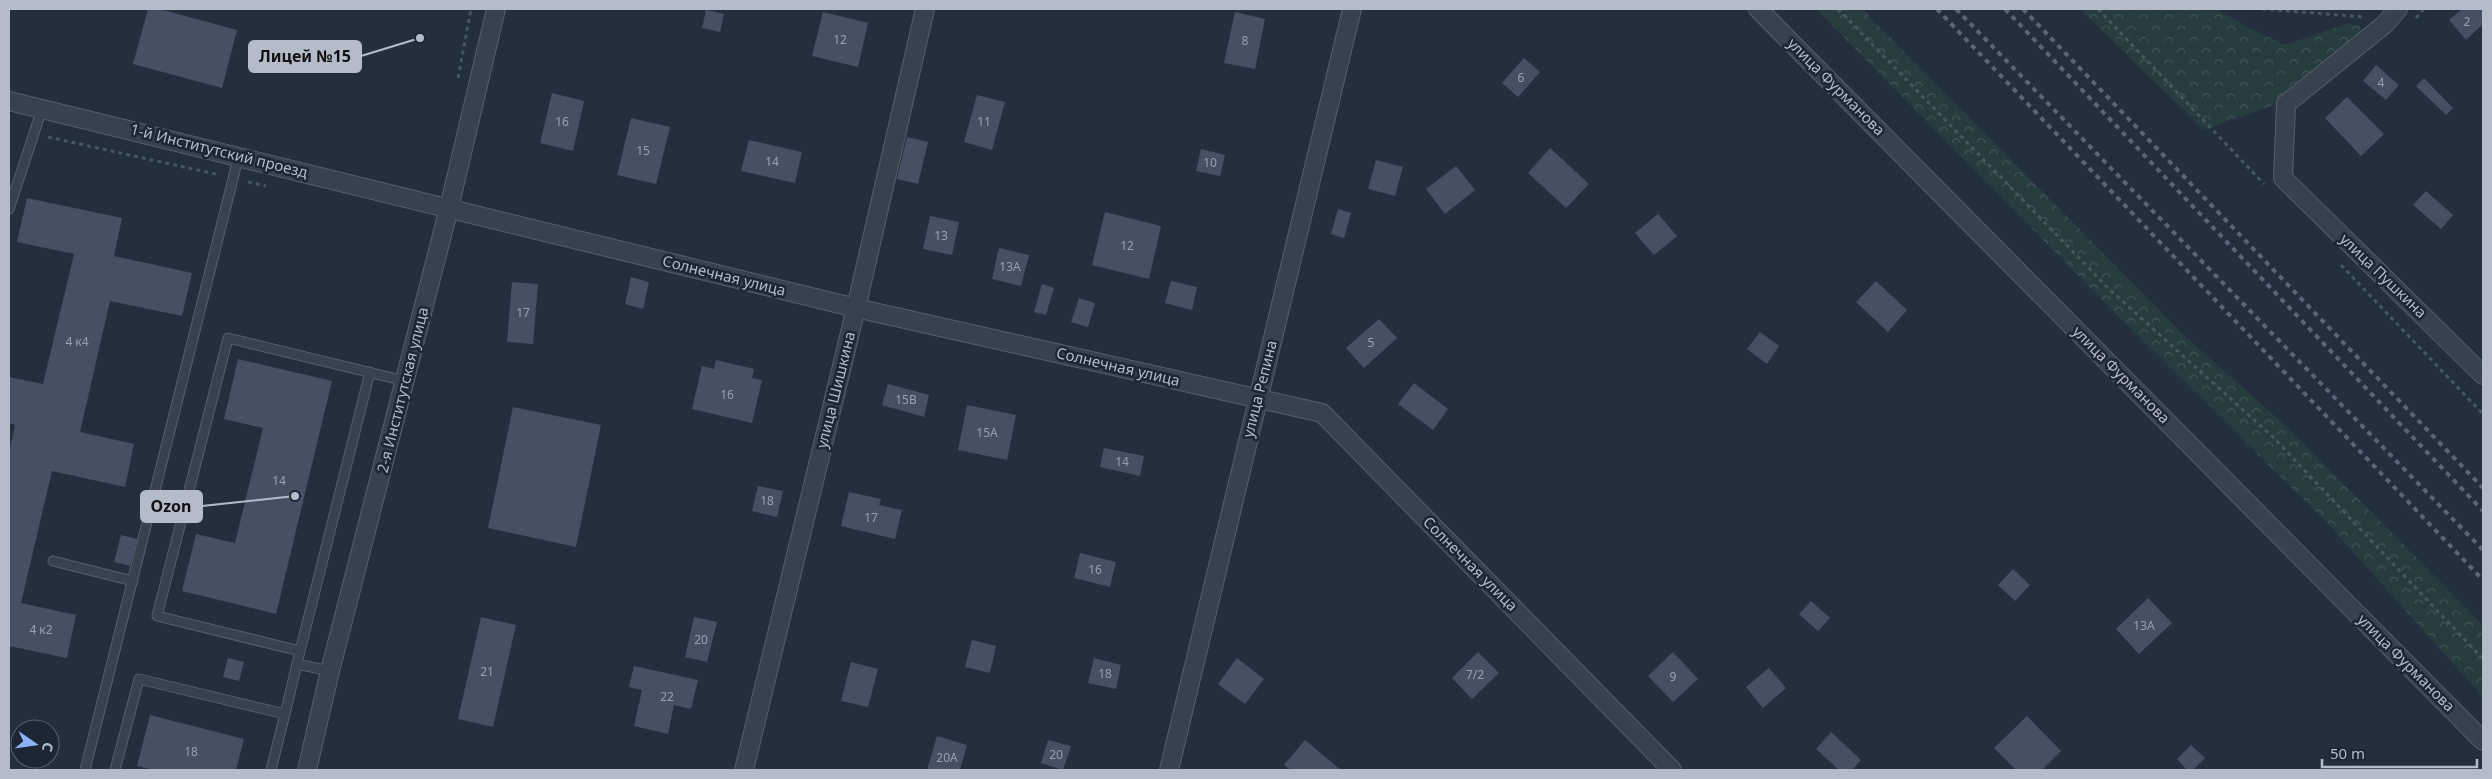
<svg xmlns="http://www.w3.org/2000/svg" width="2492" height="779" font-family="'Noto Sans',sans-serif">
	<defs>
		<pattern id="forest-crowns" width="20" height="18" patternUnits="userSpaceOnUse" patternTransform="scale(1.25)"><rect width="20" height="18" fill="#263c3f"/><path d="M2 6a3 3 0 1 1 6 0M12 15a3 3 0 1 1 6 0" fill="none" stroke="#435659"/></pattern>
	</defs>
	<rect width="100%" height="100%" fill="#242f3e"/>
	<!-- forest -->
	<g fill="url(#forest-crowns)">
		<polygon points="1816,9 1862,9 2186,337 2286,426 2483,625 2483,697 2328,524 2115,313"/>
		<polygon points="2080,9 2216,9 2253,30 2285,45 2345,24 2360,26 2362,38 2282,102 2204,130"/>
	</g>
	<!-- building -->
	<g fill="#455162">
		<polygon points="148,9 159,9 237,30 222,88 133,64"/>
		<polygon points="2462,9 2483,9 2483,24 2466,40 2449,20"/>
		<polygon points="706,10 724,14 720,32 702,28"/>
		<polygon points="823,12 868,23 858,67 812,56"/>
		<polygon points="1235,12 1265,19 1255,69 1224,63"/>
		<polygon points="1524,58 1540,72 1518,97 1502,83"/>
		<polygon points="2376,65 2399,85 2386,100 2363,81"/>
		<polygon points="2424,78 2453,108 2446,115 2416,86"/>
		<polygon points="552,93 584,101 573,151 540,143"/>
		<polygon points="977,95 1005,102 992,150 964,142"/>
		<polygon points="2347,97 2384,134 2361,156 2325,118"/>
		<polygon points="631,118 670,127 656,184 617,175"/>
		<polygon points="907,137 928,142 918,184 897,179"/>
		<polygon points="749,140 802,152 795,183 741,171"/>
		<polygon points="1550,148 1589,184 1566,208 1528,173"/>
		<polygon points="1201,149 1225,155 1220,176 1196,171"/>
		<polygon points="1376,160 1403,167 1395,196 1368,189"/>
		<polygon points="1456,166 1475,190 1445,214 1426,189"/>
		<polygon points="2426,191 2453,215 2441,229 2413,205"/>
		<polygon points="27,198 122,218 114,256 192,273 182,316 110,301 80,432 134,444 125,487 52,471 21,603 76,615 67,658 9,646 9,453 15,425 9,423 9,377 43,384 74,254 17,242"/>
		<polygon points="1338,209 1351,213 1344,238 1331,234"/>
		<polygon points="1105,212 1161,226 1149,279 1092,265"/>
		<polygon points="1658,214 1677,236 1654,255 1635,233"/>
		<polygon points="930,216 959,222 952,255 923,249"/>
		<polygon points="999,248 1029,255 1021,286 992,279"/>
		<polygon points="631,277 649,282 643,309 625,304"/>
		<polygon points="1171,281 1197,287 1192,310 1165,303"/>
		<polygon points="1876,281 1907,310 1888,332 1856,302"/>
		<polygon points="512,282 538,284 533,344 507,342"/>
		<polygon points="1042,284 1054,288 1046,315 1034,312"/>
		<polygon points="1079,298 1095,303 1088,327 1071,322"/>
		<polygon points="1379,319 1397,338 1364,368 1346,348"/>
		<polygon points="1760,332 1779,346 1767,364 1747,349"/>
		<polygon points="238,359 332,381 276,614 182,591 196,534 235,543 263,428 224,419"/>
		<polygon points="716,360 754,369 752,378 762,380 752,423 692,409 702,366 714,369"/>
		<polygon points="1414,383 1448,409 1433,430 1398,404"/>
		<polygon points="888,384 929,395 924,417 882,405"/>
		<polygon points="967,405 1016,415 1007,460 958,450"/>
		<polygon points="513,407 601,425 576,547 488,528"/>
		<polygon points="1104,448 1144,456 1140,476 1100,467"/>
		<polygon points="758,486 783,491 777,517 752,511"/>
		<polygon points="849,492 881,499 879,505 902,510 895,539 841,526"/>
		<polygon points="121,535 137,539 130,566 114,562"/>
		<polygon points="1080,553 1116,562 1110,587 1074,578"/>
		<polygon points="2013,569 2030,585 2015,601 1998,585"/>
		<polygon points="2148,598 2172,623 2139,654 2116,629"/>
		<polygon points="1811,601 1830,618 1818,631 1799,614"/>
		<polygon points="481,617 516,625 493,727 458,719"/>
		<polygon points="694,617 717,622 707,662 685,657"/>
		<polygon points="972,640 996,646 990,673 965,667"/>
		<polygon points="1478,652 1499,673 1472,699 1452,678"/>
		<polygon points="1673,652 1698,679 1673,702 1648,676"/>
		<polygon points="228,658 244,662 239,681 223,677"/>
		<polygon points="1094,658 1121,665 1116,689 1088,683"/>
		<polygon points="1237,658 1264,679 1245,704 1218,684"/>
		<polygon points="851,662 878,669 868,707 841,701"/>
		<polygon points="634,666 698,680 691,709 674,705 668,734 634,726 642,690 629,687"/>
		<polygon points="1769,668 1786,688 1763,708 1746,687"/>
		<polygon points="150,715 244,739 236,770 154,770 137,766"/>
		<polygon points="2027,716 2061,751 2042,770 2016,770 1994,748"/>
		<polygon points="1831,732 1861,760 1852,770 1839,770 1816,749"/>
		<polygon points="937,736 967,745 960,770 927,770"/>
		<polygon points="1048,740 1071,746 1063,770 1041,763"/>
		<polygon points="1305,740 1341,770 1291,770 1284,765"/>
		<polygon points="2191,745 2205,758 2193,770 2187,770 2177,759"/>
	</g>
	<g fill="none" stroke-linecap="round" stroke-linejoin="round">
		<defs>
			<g id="service">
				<polyline points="9,209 42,109"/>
				<polyline points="53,561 133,581"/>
				<polyline points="300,651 370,372"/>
				<polyline points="297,664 300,651 157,616 228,338 405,381"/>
				<polyline points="85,770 239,155"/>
				<polyline points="115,770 139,679 285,714 297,664 330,671"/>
				<polyline points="271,770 285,714"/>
			</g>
			<g id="minor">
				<polyline points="1758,9 2483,741"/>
				<polyline points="2398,9 2385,24 2286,104 2283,178 2483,375"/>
				<polyline points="9,101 856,308 1322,413 1672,770"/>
				<polyline points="307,770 330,671 449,208 496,9"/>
				<polyline points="744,770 856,308 925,9"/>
				<polyline points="1169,770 1352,9"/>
			</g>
		</defs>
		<!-- service casing -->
		<use href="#service" stroke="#565f6c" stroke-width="11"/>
		<!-- minor casing -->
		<use href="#minor" stroke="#565f6c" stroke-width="20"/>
		<!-- path -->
		<g stroke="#44595c" stroke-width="3" stroke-dasharray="4 4" stroke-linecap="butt">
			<polyline points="1838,9 2109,289 2274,438 2483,659"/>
			<polyline points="2098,9 2264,184"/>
			<polyline points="2262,9 2364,17"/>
			<polyline points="2416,18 2424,9"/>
			<polyline points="458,78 471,9"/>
			<polyline points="48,137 220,175"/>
			<polyline points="248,182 266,186"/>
			<polyline points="2341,265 2483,414"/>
		</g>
		<!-- service -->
		<use href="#service" stroke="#38414e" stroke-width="9"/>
		<!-- minor -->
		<use href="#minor" stroke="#38414e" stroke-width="18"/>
		<!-- rail -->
		<g stroke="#5a6575" stroke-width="4" stroke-dasharray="5 5" stroke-linecap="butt">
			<polyline points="1937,9 2483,580"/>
			<polyline points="1956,9 2483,550"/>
			<polyline points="2005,9 2483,511"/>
			<polyline points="2023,9 2483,488"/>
		</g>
	</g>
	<g text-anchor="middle" stroke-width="5" stroke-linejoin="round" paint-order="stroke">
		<!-- number labels -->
		<g font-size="12" fill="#98a1af">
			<text x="2467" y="26">2</text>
			<text x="840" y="44">12</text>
			<text x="1245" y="45">8</text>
			<text x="1521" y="82">6</text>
			<text x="2381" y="87">4</text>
			<text x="562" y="126">16</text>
			<text x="984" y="126">11</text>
			<text x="643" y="155">15</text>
			<text x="772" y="166">14</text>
			<text x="1210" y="167">10</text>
			<text x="941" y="240">13</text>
			<text x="1127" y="250">12</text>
			<text x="1010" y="271">13А</text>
			<text x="523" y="317">17</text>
			<text x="77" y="346">4 к4</text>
			<text x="1371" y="347">5</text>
			<text x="727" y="399">16</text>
			<text x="906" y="404">15В</text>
			<text x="987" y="437">15А</text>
			<text x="1122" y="466">14</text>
			<text x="279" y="485">14</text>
			<text x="767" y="505">18</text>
			<text x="871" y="522">17</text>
			<text x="1095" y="574">16</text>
			<text x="2144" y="630">13А</text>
			<text x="41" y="634">4 к2</text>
			<text x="701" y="644">20</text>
			<text x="487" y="676">21</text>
			<text x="1105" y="678">18</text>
			<text x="1475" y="679">7/2</text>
			<text x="1673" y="681">9</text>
			<text x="667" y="701">22</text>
			<text x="191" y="756">18</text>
			<text x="1056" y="759">20</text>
			<text x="947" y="762">20А</text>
		</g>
		<!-- street labels -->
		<g font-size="15" fill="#b4bcc9" stroke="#1d2633">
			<text transform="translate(1836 87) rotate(45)" y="5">улица Фурманова</text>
			<text transform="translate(219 151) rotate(14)" y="5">1-й Институтский проезд</text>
			<text transform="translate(724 276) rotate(14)" y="5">Солнечная улица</text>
			<text transform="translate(2383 276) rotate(44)" y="5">улица Пушкина</text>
			<text transform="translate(1118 367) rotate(13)" y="5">Солнечная улица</text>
			<text transform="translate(2121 375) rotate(45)" y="5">улица Фурманова</text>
			<text transform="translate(1260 389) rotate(-76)" y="5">улица Репина</text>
			<text transform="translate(403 390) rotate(-76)" y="5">2-я Институтская улица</text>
			<text transform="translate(836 390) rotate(-76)" y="5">улица Шишкина</text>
			<text transform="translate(1470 564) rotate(45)" y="5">Солнечная улица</text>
			<text transform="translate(2406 663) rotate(45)" y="5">улица Фурманова</text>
		</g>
	</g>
	<!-- callouts -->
	<path fill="none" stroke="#b4bcc9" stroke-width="2" d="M420 38L361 56M295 496L202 506"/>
	<g fill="#b4bcc9" stroke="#1d2633" stroke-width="2">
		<circle cx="420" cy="38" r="5"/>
		<circle cx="295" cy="496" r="5"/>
	</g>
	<g fill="#b4bcc9" stroke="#b4bcc9" stroke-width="2">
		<rect x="249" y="41" width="112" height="31" rx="5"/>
		<rect x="141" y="491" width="61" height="31" rx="5"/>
	</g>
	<g font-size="16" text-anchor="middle" font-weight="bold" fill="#111">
		<text x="305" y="62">Лицей №15</text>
		<text x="171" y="512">Ozon</text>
	</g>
	<!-- border -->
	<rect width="2492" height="779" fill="none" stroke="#b4bcc9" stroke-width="20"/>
	<!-- north arrow -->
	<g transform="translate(35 744) rotate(103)"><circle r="24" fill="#1d2633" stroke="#59626f"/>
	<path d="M0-4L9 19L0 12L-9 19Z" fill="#8ab4f8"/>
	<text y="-8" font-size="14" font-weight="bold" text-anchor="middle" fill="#b4bcc9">С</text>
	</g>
	<!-- scale -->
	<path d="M2322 759v8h155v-8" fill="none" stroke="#b4bcc9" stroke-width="2.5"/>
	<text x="2330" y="759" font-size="15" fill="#b4bcc9" stroke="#1d2633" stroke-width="4" paint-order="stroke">50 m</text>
</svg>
